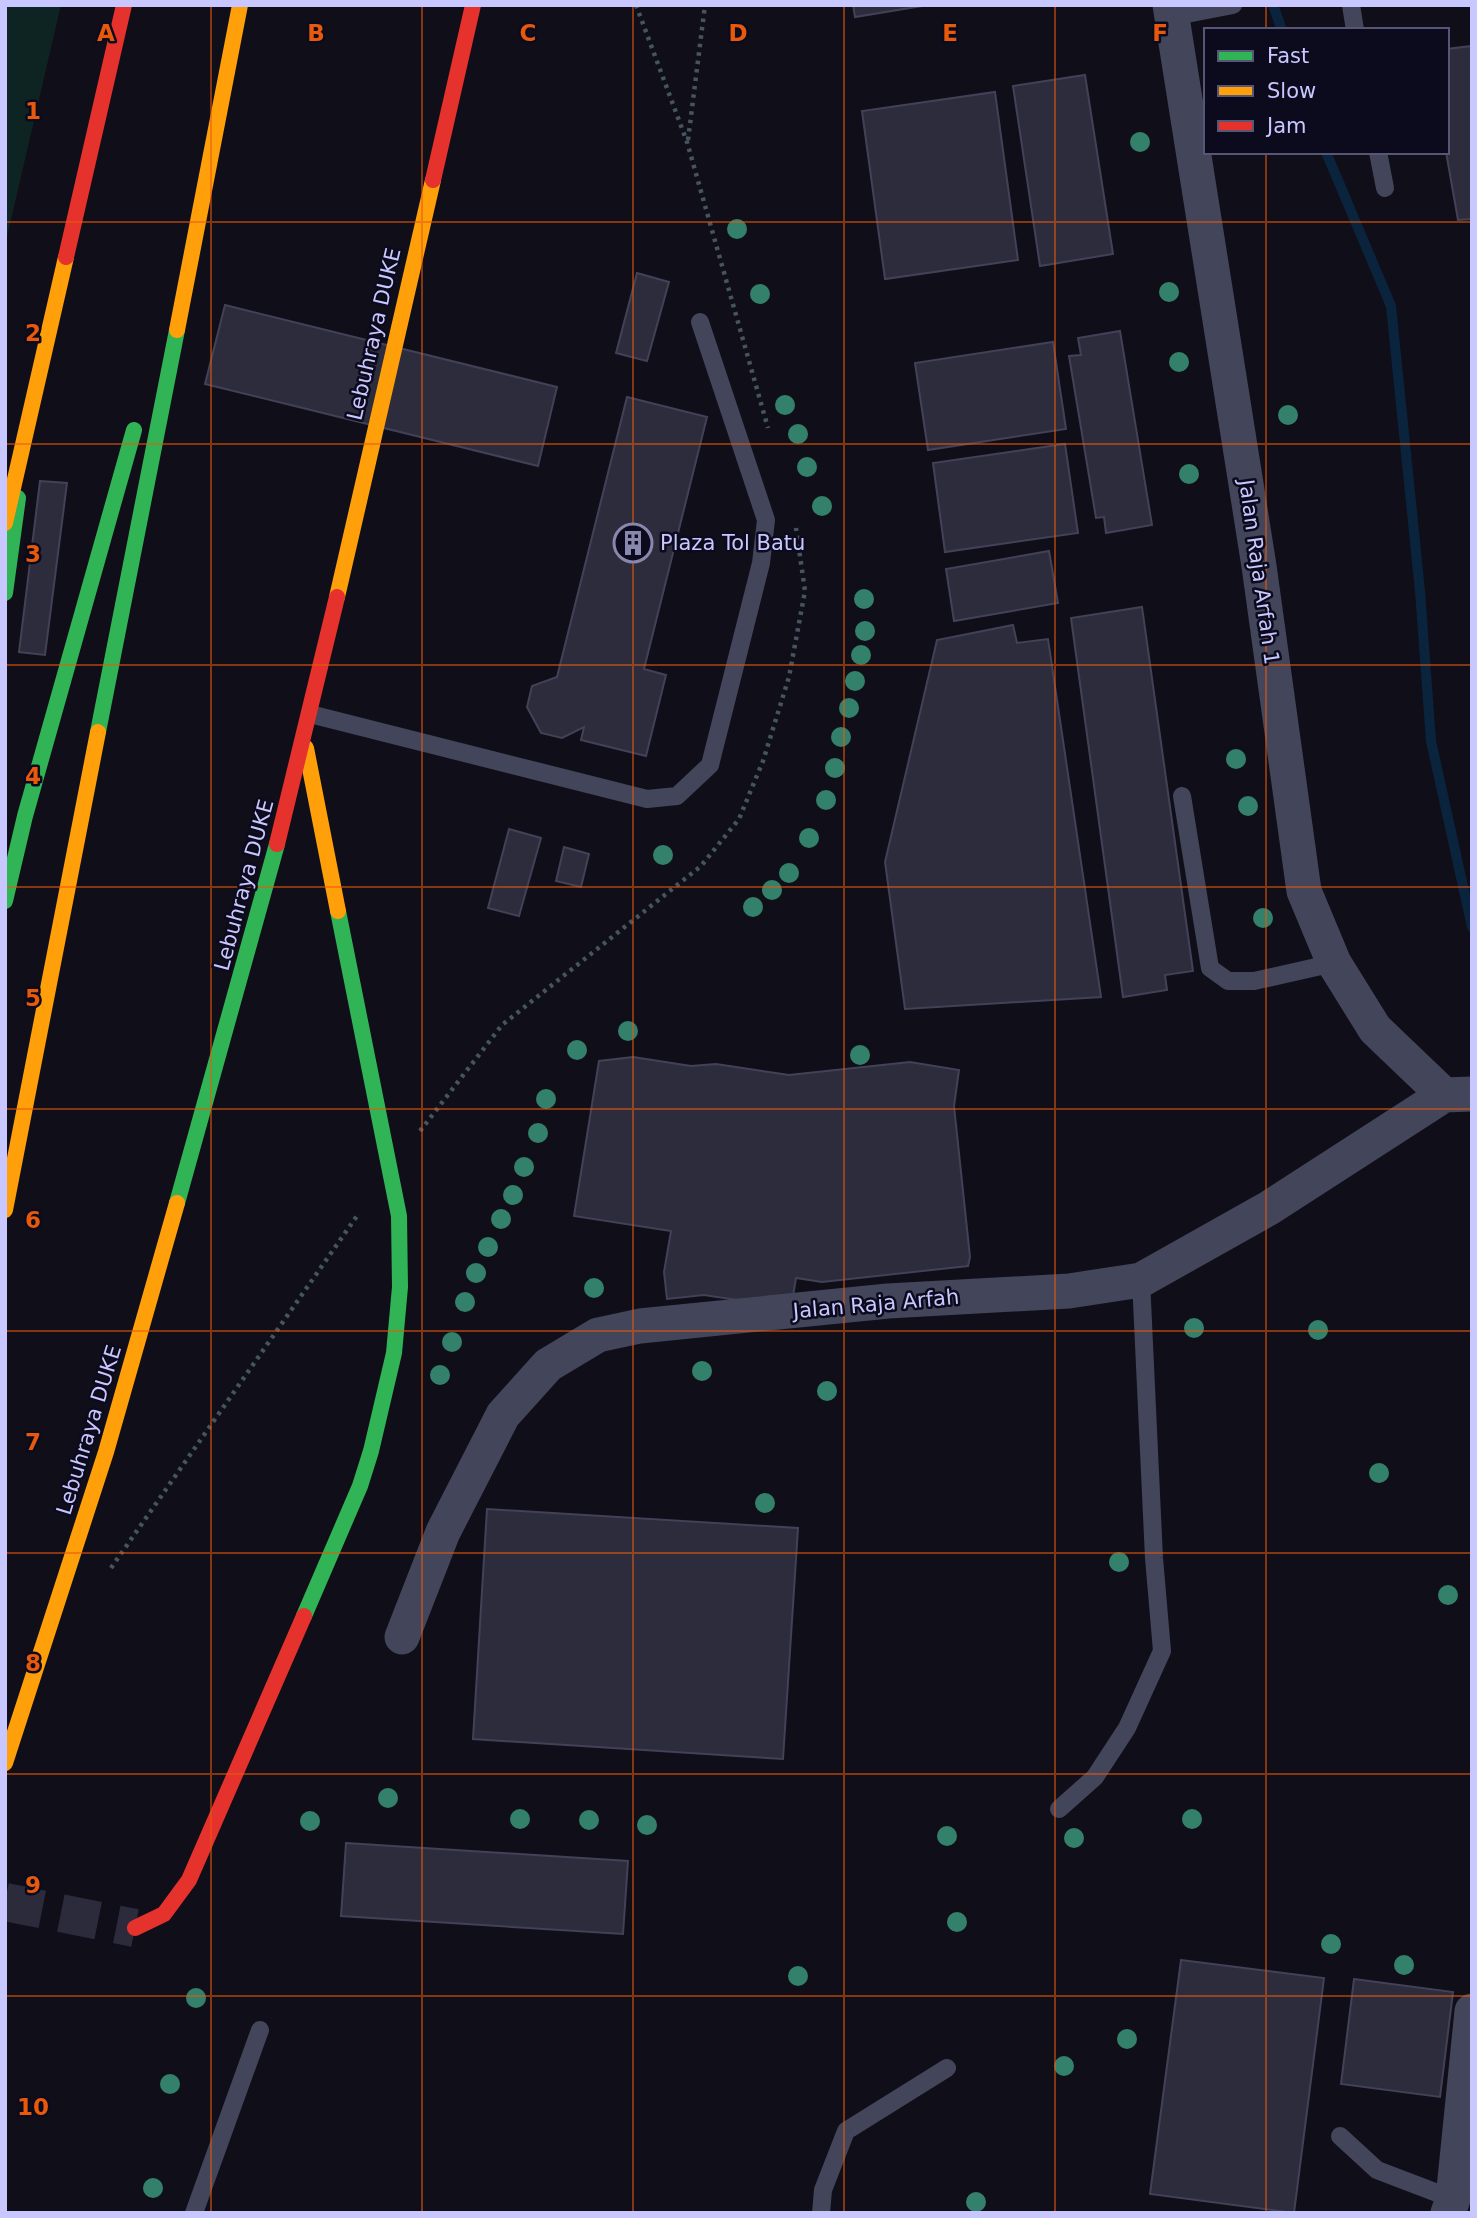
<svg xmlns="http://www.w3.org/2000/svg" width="1477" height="2218" font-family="'DejaVu Sans',sans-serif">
	<rect width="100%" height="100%" fill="#100f19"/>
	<!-- garden -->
	<polygon fill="#0e2422" points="5,5 61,5 5,245"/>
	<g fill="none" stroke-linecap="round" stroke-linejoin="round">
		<!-- stream -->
		<g stroke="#0b243d" stroke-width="10">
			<polyline points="1273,5 1282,30"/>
			<polyline points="1326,152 1391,306 1420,591 1431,741 1472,927"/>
		</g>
	</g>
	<!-- building -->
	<g fill="#2d2c3c" stroke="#424158" stroke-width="2">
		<polygon points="853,5 928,5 855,17"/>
		<polygon points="1472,46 1472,219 1458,220 1446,152 1447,49"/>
		<polygon points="1085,75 1113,254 1040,266 1013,86"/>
		<polygon points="995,92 1018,260 885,279 862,111"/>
		<polygon points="637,273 669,282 647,361 616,353"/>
		<polygon points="225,305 557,387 538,466 205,384"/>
		<polygon points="1120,331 1152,525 1106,533 1104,517 1096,518 1069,356 1081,355 1078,338"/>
		<polygon points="1053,342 1066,429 928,450 915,363"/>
		<polygon points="627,397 707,417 644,669 666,675 646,756 581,740 584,727 562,738 541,733 527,707 532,686 557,677"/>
		<polygon points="1065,444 1078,533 945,552 933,463"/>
		<polygon points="40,481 67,483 45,655 19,652"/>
		<polygon points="1049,551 1058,603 954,621 946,569"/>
		<polygon points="1142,607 1193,971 1165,975 1167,990 1123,997 1071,618"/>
		<polygon points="1013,625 1017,643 1048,639 1101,997 905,1009 885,862 937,640"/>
		<polygon points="509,829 541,838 519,916 488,908"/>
		<polygon points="564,847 589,854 581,887 556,881"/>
		<polygon points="633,1057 691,1066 716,1064 789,1075 910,1062 959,1070 954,1106 970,1257 968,1266 822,1282 796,1278 791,1308 704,1295 667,1299 664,1272 671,1231 574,1216 599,1061"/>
		<polygon points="487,1509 798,1528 783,1759 473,1739"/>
		<polygon points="346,1843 628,1861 623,1934 341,1916"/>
		<polygon points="1181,1960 1324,1978 1294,2213 1150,2194"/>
		<polygon points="1354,1979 1453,1992 1440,2097 1341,2084"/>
	</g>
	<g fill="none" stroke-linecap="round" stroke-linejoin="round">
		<!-- highway-tunnel -->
		<polyline stroke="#2c2b3c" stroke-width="38" stroke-dasharray="38 19" stroke-linecap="butt" points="5,1902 135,1928"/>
		<!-- path -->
		<g stroke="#455560" stroke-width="4.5" stroke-dasharray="3.5 5" stroke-linecap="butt">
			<polyline points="636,5 687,142 768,428"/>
			<polyline points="688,140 705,5"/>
			<polyline points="420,1131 502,1025 701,866 739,819 763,761 789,677 805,591 796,528"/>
			<polyline points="111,1568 359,1213"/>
		</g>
		<!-- lane -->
		<g stroke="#43455a" stroke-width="18">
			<polyline points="1351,5 1355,30"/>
			<polyline points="1171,17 1233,5"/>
			<polyline points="1378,152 1385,188"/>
			<polyline points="310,714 647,799 677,796 710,765 761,563 766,520 700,322"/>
			<polyline points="1182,796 1210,968 1228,981 1254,981 1334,963"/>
			<polyline points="1059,1809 1095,1777 1127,1728 1162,1651 1154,1558 1141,1280"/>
			<polyline points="1340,2136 1377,2170 1453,2199"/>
			<polyline points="194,2213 260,2030"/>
			<polyline points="821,2213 823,2190 846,2131 947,2068"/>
		</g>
		<!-- street -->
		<g stroke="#43455a" stroke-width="35">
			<polyline points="1170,5 1259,566 1304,891 1334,963 1375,1029 1444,1095"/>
			<polyline points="402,1637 443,1532 503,1415 548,1365 598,1335 640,1326 888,1301 1069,1291 1141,1280 1269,1208 1444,1095 1472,1094"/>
			<polyline points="1448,2213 1453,2199 1472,2011"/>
		</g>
		<!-- fast -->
		<g stroke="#30b455" stroke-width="16">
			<polyline points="5,593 18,498"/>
			<polyline points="98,732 177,330"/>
			<polyline points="5,901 25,816 134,430"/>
			<polyline points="177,1203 277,844"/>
			<polyline points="304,1616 360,1486 371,1451 394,1353 400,1287 399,1216 338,911"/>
		</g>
		<!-- slow -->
		<g stroke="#ff9f0a" stroke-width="16">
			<polyline points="177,330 240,5"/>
			<polyline points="5,523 66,257"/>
			<polyline points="337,597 433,180"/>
			<polyline points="306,748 338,911"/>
			<polyline points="5,1210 98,732"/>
			<polyline points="5,1763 106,1452 177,1203"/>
		</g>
		<!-- jam -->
		<g stroke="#e5322d" stroke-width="16">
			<polyline points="433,180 473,5"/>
			<polyline points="66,257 124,5"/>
			<polyline points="277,844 337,597"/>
			<polyline points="135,1928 164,1914 189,1880 304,1616"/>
		</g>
	</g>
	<!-- trees -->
	<g fill="#34816b">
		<circle cx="1140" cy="142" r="10"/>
		<circle cx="737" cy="229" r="10"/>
		<circle cx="1169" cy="292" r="10"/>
		<circle cx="760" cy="294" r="10"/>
		<circle cx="1179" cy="362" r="10"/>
		<circle cx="785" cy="405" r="10"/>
		<circle cx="1288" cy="415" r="10"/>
		<circle cx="798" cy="434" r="10"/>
		<circle cx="807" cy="467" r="10"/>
		<circle cx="1189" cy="474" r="10"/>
		<circle cx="822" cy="506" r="10"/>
		<circle cx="864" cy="599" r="10"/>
		<circle cx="865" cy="631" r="10"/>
		<circle cx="861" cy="655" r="10"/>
		<circle cx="855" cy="681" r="10"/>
		<circle cx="849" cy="708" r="10"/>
		<circle cx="841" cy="737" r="10"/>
		<circle cx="1236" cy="759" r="10"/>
		<circle cx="835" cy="768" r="10"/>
		<circle cx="826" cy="800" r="10"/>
		<circle cx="1248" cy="806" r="10"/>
		<circle cx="809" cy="838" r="10"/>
		<circle cx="663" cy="855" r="10"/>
		<circle cx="789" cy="873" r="10"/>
		<circle cx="772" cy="890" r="10"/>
		<circle cx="753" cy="907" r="10"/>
		<circle cx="1263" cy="918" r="10"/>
		<circle cx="628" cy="1031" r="10"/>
		<circle cx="577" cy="1050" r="10"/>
		<circle cx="860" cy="1055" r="10"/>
		<circle cx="546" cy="1099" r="10"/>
		<circle cx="538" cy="1133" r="10"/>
		<circle cx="524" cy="1167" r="10"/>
		<circle cx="513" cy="1195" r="10"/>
		<circle cx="501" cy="1219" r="10"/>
		<circle cx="488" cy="1247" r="10"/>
		<circle cx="476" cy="1273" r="10"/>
		<circle cx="594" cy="1288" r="10"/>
		<circle cx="465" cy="1302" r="10"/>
		<circle cx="1194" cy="1328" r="10"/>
		<circle cx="1318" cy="1330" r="10"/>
		<circle cx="452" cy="1342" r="10"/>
		<circle cx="702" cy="1371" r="10"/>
		<circle cx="440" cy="1375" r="10"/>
		<circle cx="827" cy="1391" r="10"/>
		<circle cx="1379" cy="1473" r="10"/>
		<circle cx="765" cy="1503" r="10"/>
		<circle cx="1119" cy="1562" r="10"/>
		<circle cx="1448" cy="1595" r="10"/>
		<circle cx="388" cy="1798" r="10"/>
		<circle cx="520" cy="1819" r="10"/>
		<circle cx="1192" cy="1819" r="10"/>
		<circle cx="589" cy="1820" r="10"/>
		<circle cx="310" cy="1821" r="10"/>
		<circle cx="647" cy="1825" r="10"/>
		<circle cx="947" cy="1836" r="10"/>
		<circle cx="1074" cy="1838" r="10"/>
		<circle cx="957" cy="1922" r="10"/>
		<circle cx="1331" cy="1944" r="10"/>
		<circle cx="1404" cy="1965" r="10"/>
		<circle cx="798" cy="1976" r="10"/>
		<circle cx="196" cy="1998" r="10"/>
		<circle cx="1127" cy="2039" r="10"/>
		<circle cx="1064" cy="2066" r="10"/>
		<circle cx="170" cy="2084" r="10"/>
		<circle cx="153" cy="2188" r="10"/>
		<circle cx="976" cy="2202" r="10"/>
	</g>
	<!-- grid -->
	<path fill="none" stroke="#e8590c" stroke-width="2" stroke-opacity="0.55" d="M211,5V2213M422,5V2213M633,5V2213M844,5V2213M1055,5V2213M1266,5V30M1266,152V2213M5,222H1472M5,444H1472M5,665H1472M5,887H1472M5,1109H1472M5,1331H1472M5,1553H1472M5,1774H1472M5,1996H1472"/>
	<!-- icons -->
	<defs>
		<symbol id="building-ring" viewBox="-11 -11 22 22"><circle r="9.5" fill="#0c0b1d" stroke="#8887ae" stroke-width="1.5"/><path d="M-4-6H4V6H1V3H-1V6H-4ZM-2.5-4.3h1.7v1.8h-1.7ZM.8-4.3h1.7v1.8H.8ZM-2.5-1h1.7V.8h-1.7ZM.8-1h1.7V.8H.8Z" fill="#8887ae"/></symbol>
	</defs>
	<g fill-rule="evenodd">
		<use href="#building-ring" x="611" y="521" width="44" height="44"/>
	</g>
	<g text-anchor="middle" stroke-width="5" stroke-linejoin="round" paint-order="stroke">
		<!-- street labels -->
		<g font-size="21" fill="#c8c7ff" stroke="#0c0b1d">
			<text transform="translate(374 334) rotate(-77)" y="7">Lebuhraya DUKE</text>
			<text transform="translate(1259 572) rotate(82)" y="7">Jalan Raja Arfah 1</text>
			<text transform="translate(244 885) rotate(-75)" y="7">Lebuhraya DUKE</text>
			<text transform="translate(876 1304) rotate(-5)" y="7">Jalan Raja Arfah</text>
			<text transform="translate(89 1430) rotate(-73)" y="7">Lebuhraya DUKE</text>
		</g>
		<!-- poi labels -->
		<g font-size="21" fill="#c8c7ff" stroke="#0c0b1d" text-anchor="start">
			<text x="660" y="550">Plaza Tol Batu</text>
		</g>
	</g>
	<g font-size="23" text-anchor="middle" font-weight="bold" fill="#e8590c" stroke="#0c0b1d" stroke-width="5" stroke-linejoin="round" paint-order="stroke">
		<text x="106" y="41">A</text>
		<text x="316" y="41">B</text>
		<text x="528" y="41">C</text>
		<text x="738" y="41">D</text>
		<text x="950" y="41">E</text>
		<text x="1160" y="41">F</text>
		<text x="33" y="119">1</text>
		<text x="33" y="341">2</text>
		<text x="33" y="562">3</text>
		<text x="33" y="784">4</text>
		<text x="33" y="1006">5</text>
		<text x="33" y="1228">6</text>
		<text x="33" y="1450">7</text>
		<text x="33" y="1671">8</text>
		<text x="33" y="1893">9</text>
		<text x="33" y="2115">10</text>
	</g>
	<!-- border -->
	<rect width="1477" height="2218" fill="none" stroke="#c8c7ff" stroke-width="14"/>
	<!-- legend -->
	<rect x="1204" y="28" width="245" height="126" fill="#0c0b1d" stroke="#575677" stroke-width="2"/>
	<rect x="1218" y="51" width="35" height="10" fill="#30b455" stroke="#575677" stroke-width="2"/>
	<text x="1267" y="63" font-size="21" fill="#c8c7ff">Fast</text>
	<rect x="1218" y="86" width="35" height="10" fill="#ff9f0a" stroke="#575677" stroke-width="2"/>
	<text x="1267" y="98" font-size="21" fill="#c8c7ff">Slow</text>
	<rect x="1218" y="121" width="35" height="10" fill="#e5322d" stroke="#575677" stroke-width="2"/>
	<text x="1267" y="133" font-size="21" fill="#c8c7ff">Jam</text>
</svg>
